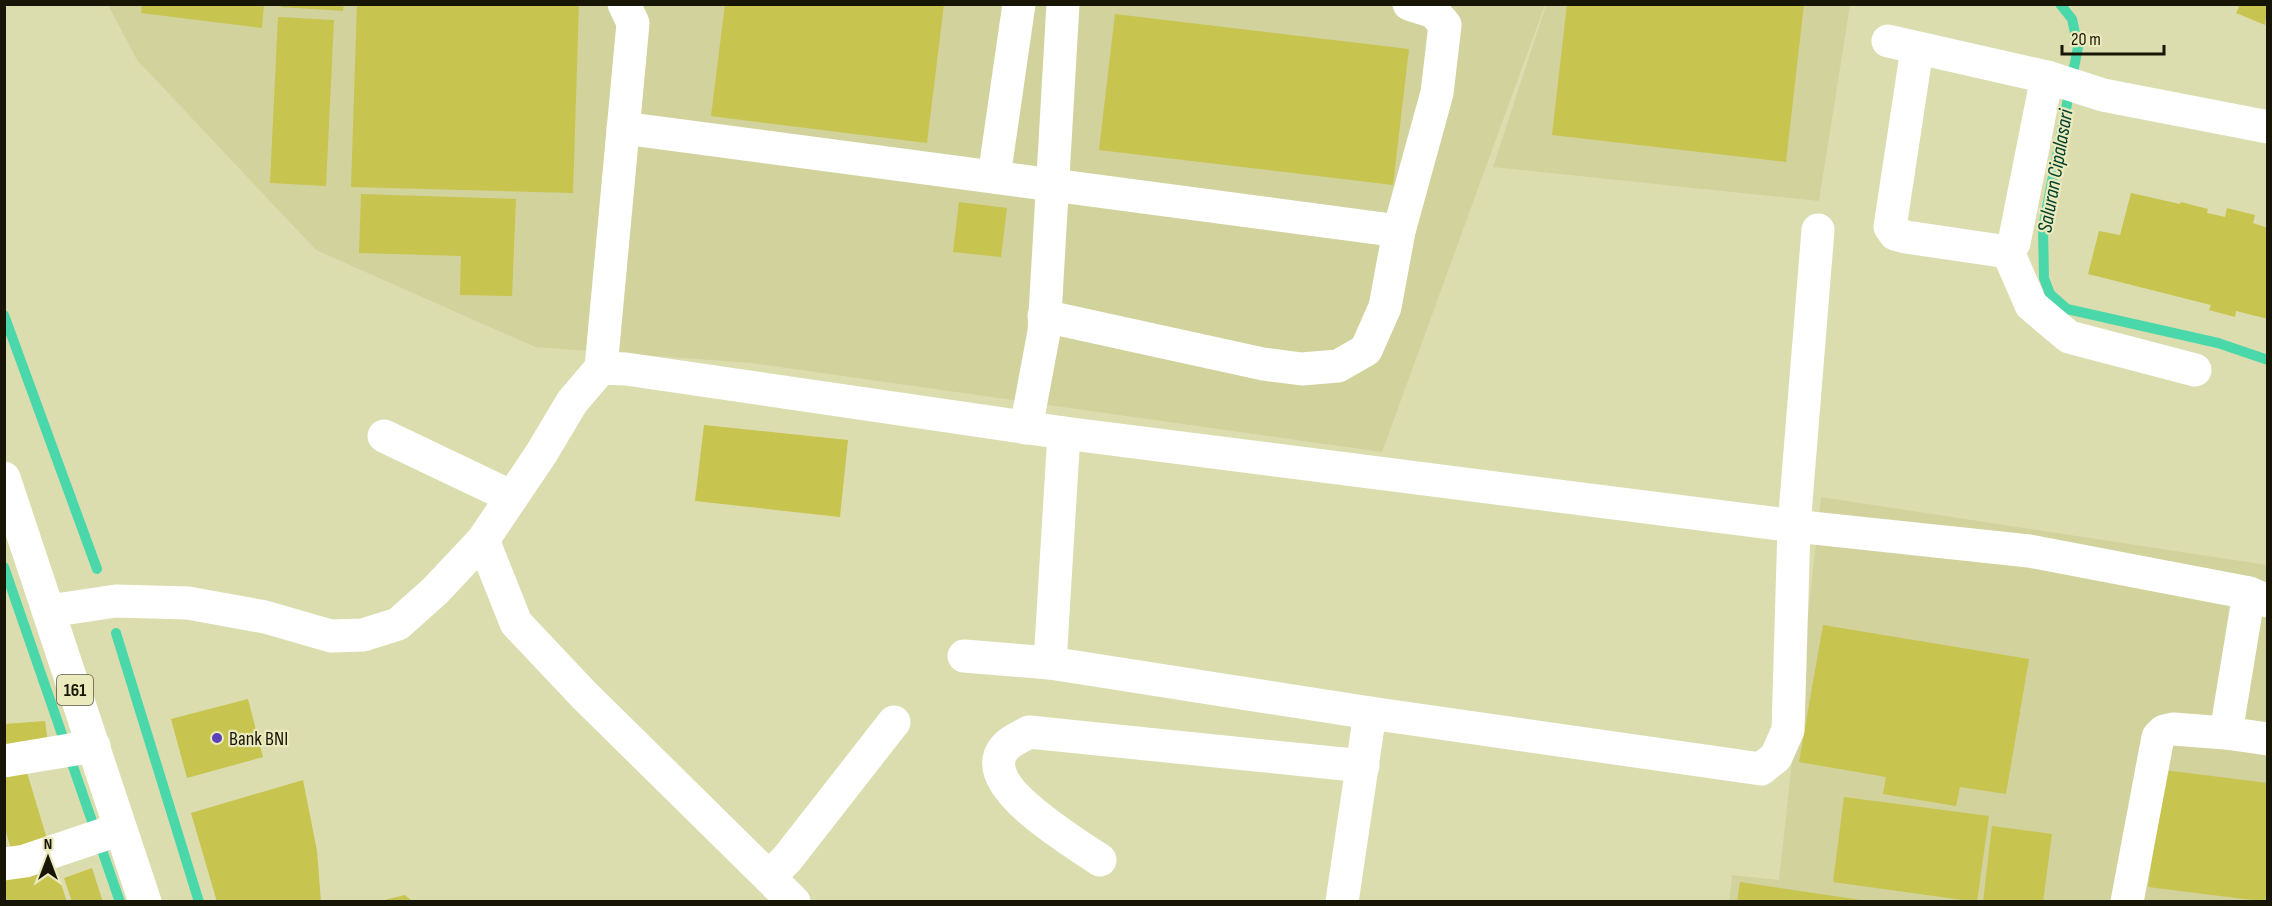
<svg xmlns="http://www.w3.org/2000/svg" width="2272" height="906" font-family="'Sofia Sans Condensed',sans-serif">
	<rect width="100%" height="100%" fill="#dcddaf"/>
	<!-- built -->
	<g fill="#d2d29d">
		<polygon points="108,5 1545,5 1382,452 751,363 535,347 316,250 137,60"/>
		<polygon points="1546,5 1850,5 1819,201 1493,167"/>
		<polygon points="1821,497 2267,565 2267,901 1729,902 1732,875 1779,880"/>
	</g>
	<g fill="none" stroke-linecap="round" stroke-linejoin="round">
		<!-- stream -->
		<g stroke="#4ad8ab" stroke-width="10">
			<polyline points="2060,4 2072,19 2078,47 2043,228 2044,278 2050,294 2067,309 2218,343 2268,360"/>
			<polyline points="4,315 97,569"/>
			<polyline points="4,567 120,902"/>
			<polyline points="116,633 199,902"/>
		</g>
	</g>
	<!-- building -->
	<g fill="#c7c44f">
		<polygon points="142,4 264,4 262,28 141,13"/>
		<polygon points="281,4 344,4 343,11 281,7"/>
		<polygon points="357,4 579,4 573,193 351,187"/>
		<polygon points="725,4 944,4 927,143 711,116"/>
		<polygon points="1567,4 1804,4 1786,162 1552,135"/>
		<polygon points="2232,4 2268,4 2265,25 2236,13 2239,7"/>
		<polygon points="1115,14 1409,49 1393,185 1099,150"/>
		<polygon points="278,17 334,20 326,186 270,183"/>
		<polygon points="2131,193 2180,204 2181,202 2208,209 2207,213 2225,217 2227,208 2255,215 2253,223 2268,228 2268,319 2236,311 2235,317 2209,310 2211,305 2088,274 2099,231 2120,235"/>
		<polygon points="361,194 516,199 512,296 460,295 461,256 359,253"/>
		<polygon points="959,202 1007,208 1001,257 953,252"/>
		<polygon points="704,425 848,440 840,517 695,501"/>
		<polygon points="1823,625 2029,659 2006,794 1960,787 1956,806 1883,794 1886,777 1799,762"/>
		<polygon points="248,699 263,757 187,778 171,719"/>
		<polygon points="45,721 48,743 5,746 5,724"/>
		<polygon points="25,766 50,849 14,858 4,826 4,771"/>
		<polygon points="2164,770 2268,783 2268,902 2148,887"/>
		<polygon points="303,780 317,851 321,902 217,902 191,813"/>
		<polygon points="1844,797 1989,816 1977,902 1833,882"/>
		<polygon points="1992,826 2052,834 2043,902 1983,902"/>
		<polygon points="52,857 67,902 4,902 4,870"/>
		<polygon points="92,868 103,902 72,902 64,878"/>
		<polygon points="1740,882 1861,900 1861,902 1737,902"/>
		<polygon points="405,895 413,902 380,902 380,901"/>
	</g>
	<g fill="none" stroke-linecap="round" stroke-linejoin="round">
		<!-- minor -->
		<g stroke="#fff" stroke-width="33">
			<polyline points="1888,41 2047,77 2103,95 2268,127"/>
			<polyline points="1917,49 1890,227 1895,234 1906,237 2008,252"/>
			<polyline points="623,128 1399,231"/>
			<polyline points="994,177 1019,4"/>
			<polyline points="2008,252 2031,305 2069,337 2195,370"/>
			<polyline points="2008,252 2014,243 2047,77"/>
			<polyline points="1044,316 1263,364 1302,369 1338,366 1366,350 1385,307 1399,231 1437,93 1445,25 1434,12 1409,4"/>
			<polyline points="601,368 633,23 624,4"/>
			<polyline points="1026,428 1044,332 1063,4"/>
			<polyline points="1064,433 1050,663 1370,713"/>
			<polyline points="384,436 512,497"/>
			<polyline points="483,540 516,623 584,695 794,902"/>
			<polyline points="2249,593 2226,733 2268,739"/>
			<polyline points="49,611 116,601 188,603 265,617 331,636 363,635 398,624 435,591 483,540 541,454 572,402 601,368 626,369 1064,433 1794,526 2029,551 2249,593 2268,601"/>
			<polyline points="964,656 1050,663"/>
			<polyline points="4,761 94,746"/>
			<path d="M1100,860C1075,843 992,794 999,759C1002,744 1017,739 1029,732L1363,766"/>
			<polyline points="4,864 25,861 120,829"/>
			<polyline points="769,877 787,859 894,722"/>
			<polyline points="1342,902 1370,713 1761,769 1776,757 1788,730 1794,526 1818,230"/>
			<polyline points="2127,902 2158,737 2164,731 2173,729 2226,733"/>
		</g>
		<!-- major -->
		<polyline stroke="#fff" stroke-width="33" points="4,478 145,902"/>
	</g>
	<!-- markers -->
	<circle fill="#5c40b9" stroke="#eaeabc" stroke-width="2" cx="217" cy="738" r="6"/>
	<g text-anchor="middle" stroke-width="4.5" stroke-linejoin="round" paint-order="stroke">
		<!-- shield labels -->
		<rect fill="#eaeabc" stroke="#56563d" stroke-width="1.5" x="57" y="675" width="36" height="30" rx="4.5"/>
		<g font-size="18" font-weight="bold" fill="#171606">
			<text x="75" y="696">161</text>
		</g>
		<!-- poi labels -->
		<g font-size="20" fill="#171606" stroke="#eaeabc" text-anchor="start">
			<text x="229" y="745">Bank BNI</text>
		</g>
		<!-- water labels -->
		<g font-size="21" font-style="italic" fill="#00402f" stroke="#eaeabc">
			<text transform="translate(2055 171) rotate(-80)" y="7">Saluran Cipalasari</text>
		</g>
	</g>
	<!-- border -->
	<rect width="2272" height="906" fill="none" stroke="#171606" stroke-width="12"/>
	<!-- north arrow -->
	<g transform="translate(48 858)" stroke="#eaeabc" stroke-width="4.5" paint-order="stroke">
	<path d="M0-4.5L10 22L0 15L-10 22Z" fill="#171606"/>
	<text y="-9" font-size="16" font-weight="bold" text-anchor="middle" fill="#171606">N</text>
	</g>
	<!-- scale -->
	<path d="M2062 45v9h102v-9" fill="none" stroke="#171606" stroke-width="3"/>
	<text x="2071" y="45" font-size="18" fill="#171606" stroke="#eaeabc" stroke-width="4.5" paint-order="stroke">20 m</text>
</svg>
